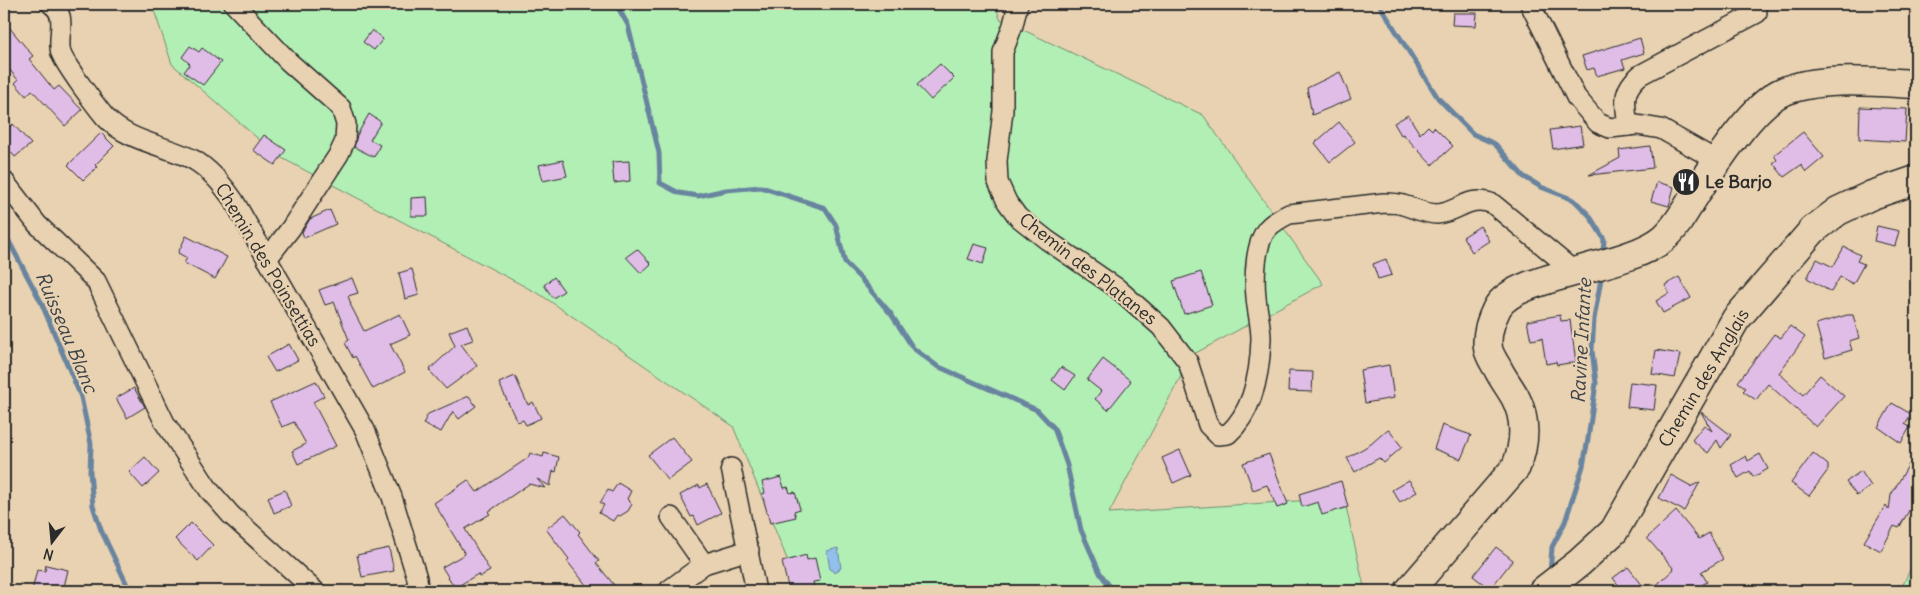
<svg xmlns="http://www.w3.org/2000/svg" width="1920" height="595" font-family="Delius,sans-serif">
	<rect width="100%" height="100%" fill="#e8d2b1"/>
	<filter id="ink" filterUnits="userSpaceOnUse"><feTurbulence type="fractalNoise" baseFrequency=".02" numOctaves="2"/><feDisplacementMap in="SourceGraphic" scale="10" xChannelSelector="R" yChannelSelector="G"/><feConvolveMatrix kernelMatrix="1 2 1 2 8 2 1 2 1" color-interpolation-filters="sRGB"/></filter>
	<g filter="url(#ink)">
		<!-- green -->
		<g fill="#b2efb5" stroke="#6e8d70">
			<polygon points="152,4 995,4 1000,19 1203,115 1323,284 1192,355 1109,513 1344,498 1365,591 800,591 733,426 541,295 278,156 172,64"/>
			<polygon points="1916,557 1916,591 1900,591"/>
		</g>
		<!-- water -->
		<polygon fill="#92bfec" stroke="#69849f" points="838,548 841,568 839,569 837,572 834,573 832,570 830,570 827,551"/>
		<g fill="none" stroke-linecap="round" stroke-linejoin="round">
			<!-- stream -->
			<g stroke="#69849f" stroke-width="5">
				<polyline points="616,4 628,25 659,153 660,183 679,193 698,196 726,190 761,187 825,208 836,225 845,263 861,279 891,314 913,348 937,366 1037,410 1054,428 1067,465 1081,530 1100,573 1113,591"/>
				<polyline points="1379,4 1438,98 1473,134 1495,144 1523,176 1541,187 1574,200 1589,215 1604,239 1603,255"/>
				<polyline points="4,232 41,302 81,397 91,444 90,472 93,506 101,530 130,591"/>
				<polyline points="1550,574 1552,547 1565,522 1583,466 1588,439 1596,383 1592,350 1594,319 1602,273"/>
			</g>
		</g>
		<!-- building -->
		<g fill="#e0bde7" stroke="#2b2b2b">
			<polygon points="1453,13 1477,13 1476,26 1452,25"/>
			<polygon points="4,21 33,56 29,59 54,90 59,86 82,110 65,126 32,90 26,96 15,83 18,80 4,63"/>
			<polygon points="372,30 383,39 374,50 363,42"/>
			<polygon points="1640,38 1644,53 1622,60 1625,68 1597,76 1594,68 1587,70 1582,56"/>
			<polygon points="190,46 199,52 202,48 221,62 203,85 184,72 190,64 182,57"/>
			<polygon points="940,64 954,78 931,100 917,85"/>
			<polygon points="1340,72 1351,99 1312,115 1307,88"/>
			<polygon points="1860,107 1907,109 1905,142 1859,139"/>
			<polygon points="369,114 381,122 370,140 380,145 374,157 354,147 357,135"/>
			<polygon points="1408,115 1420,134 1428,126 1432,130 1434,127 1453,146 1432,165 1403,134 1401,135 1394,123"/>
			<polygon points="1339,122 1355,142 1330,162 1315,143"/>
			<polygon points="13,124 31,144 15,157 4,144 4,132"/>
			<polygon points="1580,126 1583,144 1553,149 1550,130"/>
			<polygon points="1803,132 1824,157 1806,172 1801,165 1784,177 1773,163 1777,160 1774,155"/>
			<polygon points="101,133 114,146 95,165 97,167 83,180 68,165"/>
			<polygon points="264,135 286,150 275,165 253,150"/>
			<polygon points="1650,146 1653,168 1589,175 1620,158 1619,150"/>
			<polygon points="563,160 567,176 543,181 539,165"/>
			<polygon points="629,161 630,181 614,183 612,162"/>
			<polygon points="1657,182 1674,187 1669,206 1651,201"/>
			<polygon points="427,197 428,216 411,216 411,198"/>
			<polygon points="330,210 336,224 304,238 302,232 310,219"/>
			<polygon points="1480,226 1489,241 1472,252 1463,237"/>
			<polygon points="1877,226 1899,231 1895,246 1874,241"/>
			<polygon points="186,236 227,257 215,279 184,263 187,258 178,253"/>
			<polygon points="974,244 988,248 983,264 968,259"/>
			<polygon points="1844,247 1860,255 1857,261 1864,264 1853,284 1840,277 1831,292 1807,278 1817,259 1833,267"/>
			<polygon points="637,249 651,264 641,273 626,257"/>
			<polygon points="1386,259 1392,275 1378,279 1373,264"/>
			<polygon points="412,269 419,295 405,299 399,273"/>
			<polygon points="1201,272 1212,305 1184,314 1173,281"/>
			<polygon points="554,277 564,291 553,298 544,285"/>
			<polygon points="1679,277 1691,298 1663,313 1656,301 1669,293 1665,285"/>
			<polygon points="352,278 358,293 348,296 351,304 350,304 364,331 400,314 410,335 390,344 405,372 373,389 355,356 353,358 345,343 349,340 334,302 325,305 319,290"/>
			<polygon points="1560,315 1561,321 1570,320 1576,362 1557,365 1556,362 1546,364 1542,338 1531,340 1527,321"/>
			<polygon points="1847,315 1853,315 1859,338 1849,341 1852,350 1825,358 1816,324"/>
			<polygon points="467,325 473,340 461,344 477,366 446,389 429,370 455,346 449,332"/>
			<polygon points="1790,326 1805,337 1779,373 1803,395 1820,375 1844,396 1816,427 1768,384 1756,400 1743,391 1746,388 1738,382 1774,334 1781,338"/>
			<polygon points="289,344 298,360 275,372 266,357"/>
			<polygon points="1656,350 1680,354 1675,378 1652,374"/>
			<polygon points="1103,359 1131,381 1108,410 1095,399 1101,391 1087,380"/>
			<polygon points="1389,365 1394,398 1365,403 1360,370"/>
			<polygon points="1061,367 1075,376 1065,390 1052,380"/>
			<polygon points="1289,371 1313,372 1312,392 1288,391"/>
			<polygon points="515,376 528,405 533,402 541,418 526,425 523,420 517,422 499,383"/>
			<polygon points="316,381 324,396 313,402 336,446 298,464 292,451 306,444 294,422 282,427 270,402"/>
			<polygon points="1630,382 1657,385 1654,410 1627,407"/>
			<polygon points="134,388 145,407 127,418 116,398"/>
			<polygon points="469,396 476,406 459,419 453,411 441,432 423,424 428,414"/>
			<polygon points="1892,403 1911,414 1905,424 1910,427 1901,443 1878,427"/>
			<polygon points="1701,412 1731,435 1721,448 1717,440 1708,453 1692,440 1704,425 1712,431"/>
			<polygon points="1442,425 1471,435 1461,459 1434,449"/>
			<polygon points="1388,429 1402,447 1384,463 1379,458 1355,472 1347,458 1371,444"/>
			<polygon points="672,437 692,462 668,480 648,455"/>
			<polygon points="1180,450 1191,475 1173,483 1162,458"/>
			<polygon points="1916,452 1916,472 1911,507 1899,528 1894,526 1881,551 1864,542 1886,505 1889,510 1891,495"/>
			<polygon points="530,453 543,457 544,453 559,457 556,472 553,471 550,486 537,479 545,488 529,484 488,512 490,514 465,529 490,571 479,577 478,574 455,588 442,567 465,554 434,503 468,480 477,492 528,458"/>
			<polygon points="1813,453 1828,465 1828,470 1809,496 1791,483"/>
			<polygon points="1269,454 1288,504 1277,508 1267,485 1253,490 1243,463"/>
			<polygon points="1760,454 1768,469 1753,477 1750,471 1738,478 1731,465 1746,456 1748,461"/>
			<polygon points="145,457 159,473 143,488 129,472"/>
			<polygon points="1861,471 1871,486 1857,496 1846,482"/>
			<polygon points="1671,475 1691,486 1690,487 1700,482 1684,511 1659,498"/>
			<polygon points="781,477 784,488 788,487 790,493 795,492 800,509 794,511 796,517 770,523 762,494 765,493 762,482"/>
			<polygon points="1409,480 1417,492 1400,502 1392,490"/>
			<polygon points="1341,481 1348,507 1322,515 1318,502 1302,507 1299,494"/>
			<polygon points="618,483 631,491 627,499 632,504 628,511 620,516 617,515 613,521 599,513 604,505 600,503 608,490 612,492"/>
			<polygon points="707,484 721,513 698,525 694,516 691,517 680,495 699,485 700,488"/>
			<polygon points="285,490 291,506 274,513 268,497"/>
			<polygon points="1676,511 1699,539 1709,533 1723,559 1701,572 1707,582 1700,586 1705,591 1650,591 1674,569 1647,538"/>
			<polygon points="565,514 580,532 578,534 599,561 596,563 619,591 591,591 567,561 569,559 546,529"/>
			<polygon points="191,523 213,545 198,561 175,539"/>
			<polygon points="1496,547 1513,560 1490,589 1473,576"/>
			<polygon points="389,548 394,571 362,577 357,555"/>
			<polygon points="806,555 807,560 815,558 820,581 813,582 814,587 798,591 789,591 782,562"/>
			<polygon points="46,565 68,570 63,591 55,589 55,591 32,591 37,570 45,571"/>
			<polygon points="1628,567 1647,591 1623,591 1613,578"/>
		</g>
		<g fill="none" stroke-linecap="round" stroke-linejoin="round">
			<defs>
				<g id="street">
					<path d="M51,4C69,15 56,37 61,53C65,65 96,106 105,117C128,142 166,145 194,160C211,170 223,185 234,201L365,430L392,497L417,578L418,591"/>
					<polyline points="234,4 288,61 341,108 346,124 345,141 339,154 291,228 267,259"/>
					<path d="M1018,4L1013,25L1003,52V111L997,161L998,182L1007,202L1018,217L1047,240L1117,288L1161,327L1188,362L1208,425L1218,435L1228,434C1254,411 1260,372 1261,339C1261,325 1257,311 1256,297C1254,278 1255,244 1267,229C1273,222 1281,218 1289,214L1384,203C1390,203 1397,203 1403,205C1414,208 1425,214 1437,214C1459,212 1469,194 1493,204L1575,272"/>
					<polyline points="1530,4 1576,97 1598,123 1610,128 1637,125 1661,129 1707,155 1721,158"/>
					<path d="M1628,126C1625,103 1621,91 1640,75L1757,13"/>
					<polyline points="4,181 37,224 96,281 165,423 209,490 231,515 315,591"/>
					<polyline points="731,468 756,591"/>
					<polyline points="671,517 704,564"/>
					<polyline points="669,590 704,564 749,550"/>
				</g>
				<g id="secondary">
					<path d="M1409,591L1516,467C1525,445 1527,419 1515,397C1510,388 1503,379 1498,369C1494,362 1489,355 1488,348C1486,335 1491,320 1497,308C1515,274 1628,269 1664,238C1678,226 1687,207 1697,192C1714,165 1754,104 1782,92C1818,76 1877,82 1916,84"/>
					<polyline points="1543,591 1579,563 1614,531 1736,319 1813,230 1838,211 1872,195 1916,180"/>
				</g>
			</defs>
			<!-- street casing -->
			<use href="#street" stroke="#2b2b2b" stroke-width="22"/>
			<!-- secondary casing -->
			<use href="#secondary" stroke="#2b2b2b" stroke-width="31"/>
			<!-- street -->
			<use href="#street" stroke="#e8d2b1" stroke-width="19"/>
			<!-- secondary -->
			<use href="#secondary" stroke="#e8d2b1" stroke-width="28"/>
		</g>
	</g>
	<!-- icons -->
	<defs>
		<symbol id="restaurant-disc" viewBox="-11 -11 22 22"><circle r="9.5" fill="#2b2b2b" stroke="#e8d2b1"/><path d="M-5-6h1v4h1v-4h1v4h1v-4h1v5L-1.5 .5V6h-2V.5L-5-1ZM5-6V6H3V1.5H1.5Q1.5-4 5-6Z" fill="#fff"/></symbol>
	</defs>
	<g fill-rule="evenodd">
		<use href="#restaurant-disc" x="1670" y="166" width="32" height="32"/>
	</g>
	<g text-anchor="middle" stroke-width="4.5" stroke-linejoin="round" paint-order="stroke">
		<!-- poi labels -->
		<g font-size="18" font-weight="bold" fill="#2b2b2b" stroke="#e8d2b1" text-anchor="start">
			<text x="1705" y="188">Le Barjo</text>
		</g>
		<!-- street labels -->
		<g font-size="18" fill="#2b2b2b" stroke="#e8d2b1">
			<text transform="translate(268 265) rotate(59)" y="6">Chemin des Poinsettias</text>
			<text transform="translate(1088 269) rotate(38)" y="6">Chemin des Platanes</text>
			<text transform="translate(1704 378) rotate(-59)" y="6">Chemin des Anglais</text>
		</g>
		<!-- water labels -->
		<g font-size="19" font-style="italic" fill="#3a4148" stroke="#e8d2b1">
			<text transform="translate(67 332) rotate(67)" y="7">Ruisseau Blanc</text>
			<text transform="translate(1581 341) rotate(-87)" y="7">Ravine Infante</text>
		</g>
	</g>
	<!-- margin -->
	<rect width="1920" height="595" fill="none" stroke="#e8d2b1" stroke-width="20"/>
	<rect x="10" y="10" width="1900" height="575" fill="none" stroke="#2b2b2b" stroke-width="2" filter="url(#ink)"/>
	<!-- north arrow -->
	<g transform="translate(52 542) rotate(196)" stroke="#e8d2b1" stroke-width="4" paint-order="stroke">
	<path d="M0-4L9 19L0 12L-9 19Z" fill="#2b2b2b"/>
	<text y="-8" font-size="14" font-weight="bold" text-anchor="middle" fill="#2b2b2b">N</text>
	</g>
</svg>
